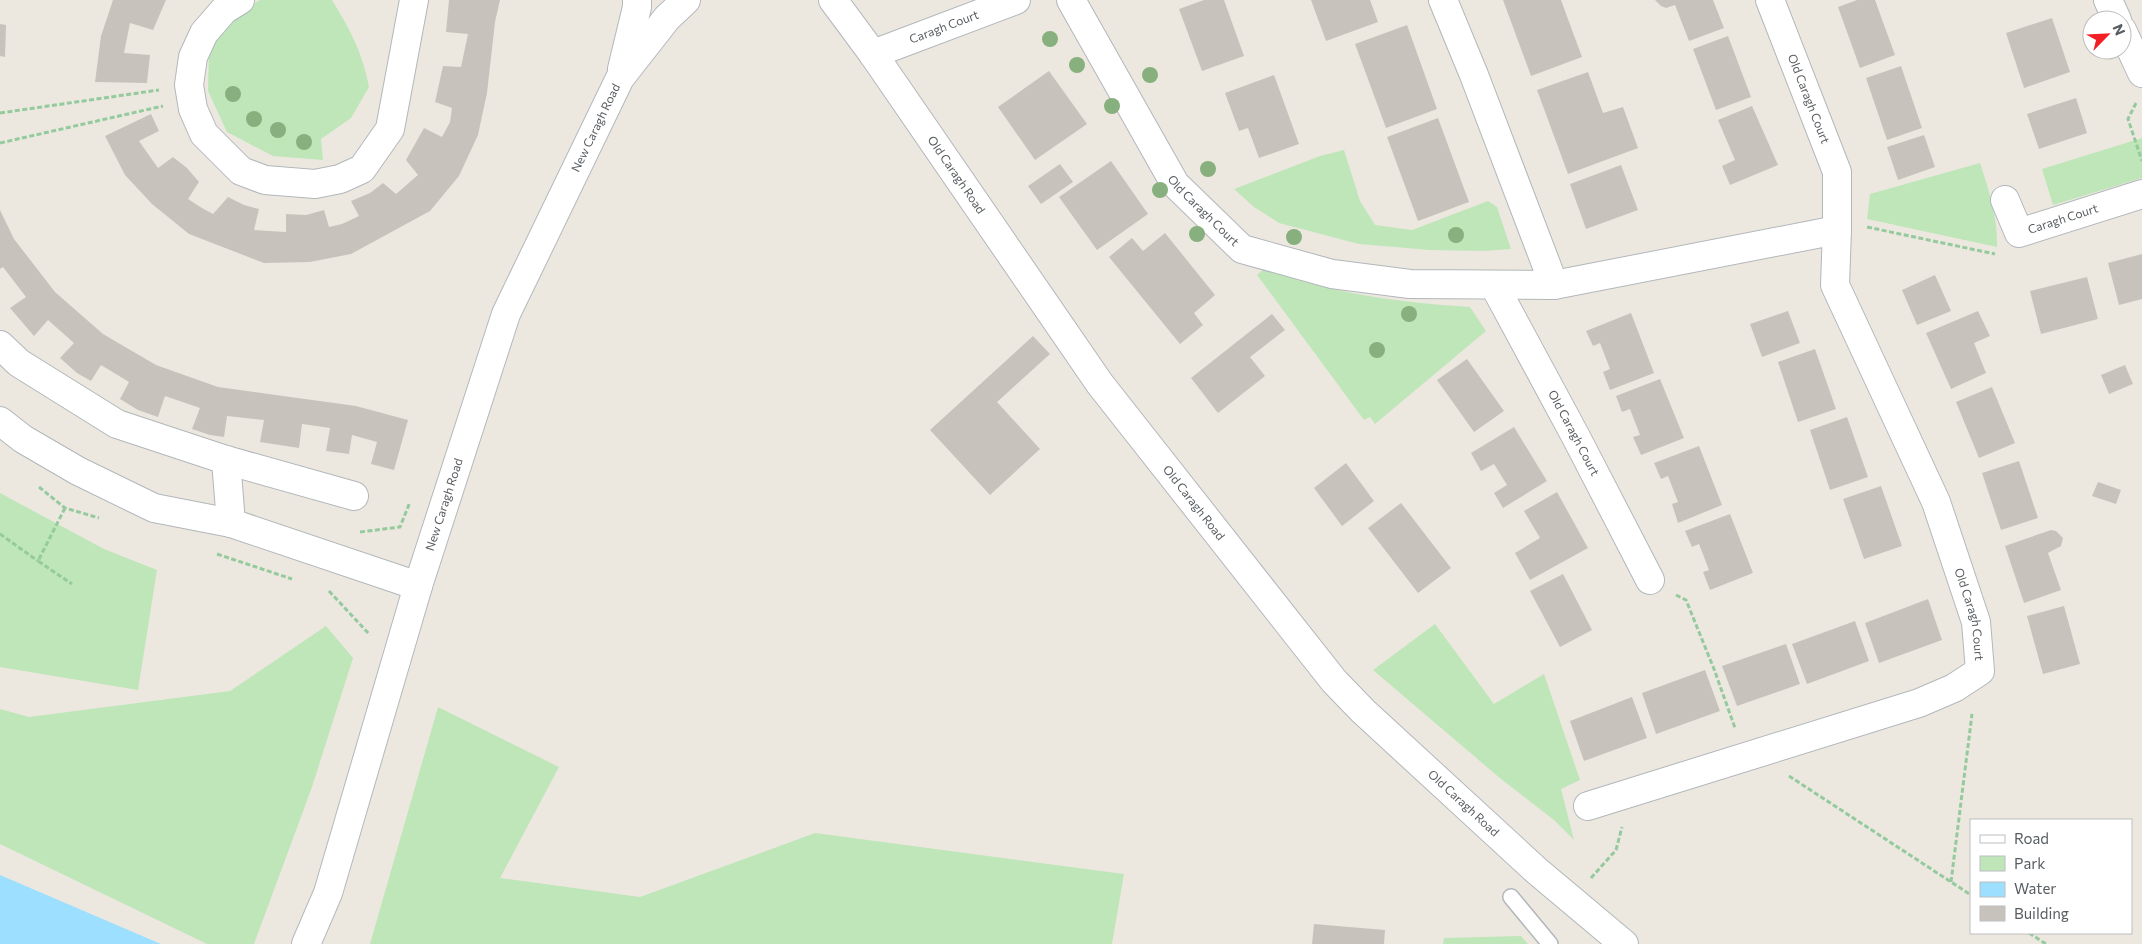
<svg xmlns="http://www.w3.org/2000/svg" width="2142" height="944" font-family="Commissioner,sans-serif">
	<rect width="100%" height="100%" fill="#ede8df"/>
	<!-- green -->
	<g fill="#bee6b9">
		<path d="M260,0H332C350,29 363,54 369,87L351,118L321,139L323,160L273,156L227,132L208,91L209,47L235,15Z"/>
		<polygon points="2142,138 2142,178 2053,205 2042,169"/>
		<polygon points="1344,150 1360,201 1375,225 1412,230 1488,201 1497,207 1511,249 1483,251 1430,250 1359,244 1279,223 1254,207 1234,189 1320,156"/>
		<path d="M1980,163C1989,191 1998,218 1997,247L1867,219L1870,194Z"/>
		<path d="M1264,269C1331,293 1399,303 1470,307L1486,331L1375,424L1370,417L1364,420L1257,275Z"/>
		<polygon points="0,493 104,549 157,570 138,690 0,667"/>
		<polygon points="1435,624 1494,704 1544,674 1580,780 1561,789 1574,840 1554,820 1501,779 1373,670"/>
		<polygon points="326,626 353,658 312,787 254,944 207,944 0,844 0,709 29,717 230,691"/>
		<polygon points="438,707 559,767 500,878 640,897 815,833 1124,874 1112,944 370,944"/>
		<polygon points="1521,936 1528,944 1443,944 1444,938"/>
	</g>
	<!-- water -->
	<polygon fill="#9ddfff" points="0,875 161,944 0,944"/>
	<!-- building -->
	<g fill="#c7c3bc">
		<polygon points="113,0 166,0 153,30 130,23 124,53 150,55 147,83 95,82 101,36"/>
		<polygon points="449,0 500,0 495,22 487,93 478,135 459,176 430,211 351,254 310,262 264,263 189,234 152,204 125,175 105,136 151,114 159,131 139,141 158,168 173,157 187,168 199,182 188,199 202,208 213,214 228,197 244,205 259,209 254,230 286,232 286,214 306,215 324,210 329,227 342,224 359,216 351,201 370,193 383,183 396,194 418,175 406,160 424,128 442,137 450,122 452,108 435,102 443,66 461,67 468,34 446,32"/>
		<polygon points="1204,0 1224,0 1244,56 1202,71 1179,9"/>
		<polygon points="1311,0 1370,0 1378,22 1326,41"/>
		<polygon points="1503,0 1561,0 1582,57 1531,76"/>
		<polygon points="1655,0 1713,0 1724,28 1689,41 1675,5 1666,8 1661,6"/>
		<polygon points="1857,0 1875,0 1895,55 1860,68 1838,7"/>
		<polygon points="2052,18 2070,72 2024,88 2006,33"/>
		<polygon points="0,24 6,25 5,57 0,56"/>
		<polygon points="1407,25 1437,109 1386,128 1355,44"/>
		<polygon points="1728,36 1751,97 1716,110 1693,49"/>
		<polygon points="1901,66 1922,128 1887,140 1866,78"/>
		<polygon points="1049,71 1087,124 1035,160 998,107"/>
		<polygon points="1588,72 1603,113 1623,107 1638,148 1568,174 1537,90"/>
		<polygon points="1274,75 1299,144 1259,158 1248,128 1239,131 1225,93"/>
		<polygon points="2076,98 2087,133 2039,149 2027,114"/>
		<polygon points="1752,106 1778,165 1730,185 1722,166 1735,160 1718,120"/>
		<polygon points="1438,118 1469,202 1418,221 1387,137"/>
		<polygon points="1924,135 1935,167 1898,180 1887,147"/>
		<polygon points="1111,161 1148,214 1097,250 1059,197"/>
		<polygon points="1060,164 1073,182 1041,204 1028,186"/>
		<polygon points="1621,165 1638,210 1586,229 1570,184"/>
		<polygon points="0,210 14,239 55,292 103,334 156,365 218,387 356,406 408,420 394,470 371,464 377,442 352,435 349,454 326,451 330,428 302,424 299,448 260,442 264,420 227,416 224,437 210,435 192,429 200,408 165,396 158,417 138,410 120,399 129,382 101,365 91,381 77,373 60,358 74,343 48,320 34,336 10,308 26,297 3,267 0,269"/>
		<polygon points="1165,233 1215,295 1194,313 1203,325 1180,344 1109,257 1132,238 1143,251"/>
		<polygon points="2142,254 2142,299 2119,305 2108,263"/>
		<polygon points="1935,275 1951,311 1917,325 1902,290"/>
		<polygon points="2087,277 2098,319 2041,334 2030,291"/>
		<polygon points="1788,311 1800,343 1762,357 1750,324"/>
		<polygon points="1978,311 1990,336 1974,343 1986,373 1951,389 1926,333"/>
		<polygon points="1631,313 1654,373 1610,390 1603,372 1610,369 1600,343 1593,346 1586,331"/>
		<polygon points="1272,314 1285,330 1250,357 1265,376 1218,413 1191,378"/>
		<polygon points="1033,336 1050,354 997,402 1040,449 990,495 930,430"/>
		<polygon points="1815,349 1836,409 1798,422 1778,362"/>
		<polygon points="1467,359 1504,411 1474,432 1437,380"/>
		<polygon points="2125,365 2133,384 2109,394 2101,375"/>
		<polygon points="1660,379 1684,438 1641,455 1633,437 1640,435 1630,409 1622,412 1616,396"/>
		<polygon points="1992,387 2015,443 1979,458 1956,402"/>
		<polygon points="1847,417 1868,477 1830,490 1810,430"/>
		<polygon points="1514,427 1547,481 1503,508 1494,493 1507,485 1494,464 1481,471 1471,453"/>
		<polygon points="1699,446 1722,505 1678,523 1672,504 1678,502 1668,476 1661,479 1654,463"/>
		<polygon points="2019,461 2038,518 2001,530 1982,473"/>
		<polygon points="1346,463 1374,501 1342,526 1314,488"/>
		<polygon points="2098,482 2121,490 2116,504 2092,496"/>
		<polygon points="1881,486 1902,546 1864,559 1843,499"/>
		<polygon points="1557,492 1588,548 1530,580 1515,553 1540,538 1524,511"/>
		<polygon points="1401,503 1451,568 1418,593 1368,528"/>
		<polygon points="1730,514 1753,573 1710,590 1703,572 1709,570 1699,544 1692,547 1685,531"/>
		<polygon points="2051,530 2056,531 2063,538 2061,546 2048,553 2061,590 2024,603 2005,546"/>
		<polygon points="1563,574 1592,630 1560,647 1530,591"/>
		<polygon points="1928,599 1942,640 1879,663 1865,623"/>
		<polygon points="2064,606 2080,664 2043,674 2027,616"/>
		<polygon points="1855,621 1869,661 1807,684 1792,644"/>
		<polygon points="1786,644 1800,684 1737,706 1722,666"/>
		<polygon points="1705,670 1720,711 1656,734 1642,693"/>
		<polygon points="1632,697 1647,738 1584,761 1570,721"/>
		<polygon points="1314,924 1385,930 1384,944 1312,944"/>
	</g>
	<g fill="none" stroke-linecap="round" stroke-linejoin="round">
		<defs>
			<polyline id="service" points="1511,897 1550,944"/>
			<g id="minor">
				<polyline points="240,0 224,10 204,33 193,57 189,85 193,109 204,134 241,171 265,180 315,184 340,179 362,169 390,129 414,0"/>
				<path id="s1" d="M833,0L873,54L1100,384L1334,681L1363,711L1537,871L1624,944"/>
				<path id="s2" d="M1071,0L1175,184L1242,249L1332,274L1410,284L1554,285L1837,230L1835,285L1936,502L1976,622L1980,671L1954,688L1919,703L1588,806"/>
				<polyline points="1443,0 1474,75 1554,285"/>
				<path id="s3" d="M1770,0L1837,172V230"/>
				<polyline points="2108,0 2117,20"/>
				<polyline points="2122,30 2142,73"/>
				<path id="s4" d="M873,54L1016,0"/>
				<path id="s5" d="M2005,200L2019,233L2142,194"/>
				<path id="s6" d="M1494,285L1576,437L1650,580"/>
				<polyline points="0,345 19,363 117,424 226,460 354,496"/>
				<polyline points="0,421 23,439 78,471 154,508 231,523 418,586"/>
				<polyline points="226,460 231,523"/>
			</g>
			<g id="secondary">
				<polyline points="622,69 637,7 637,0"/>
				<path id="s7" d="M306,944L328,893L418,586L506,314L620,78L667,18L686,0"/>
			</g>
		</defs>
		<!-- service casing -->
		<use href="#service" stroke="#b2b7bb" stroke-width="18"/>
		<!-- minor casing -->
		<use href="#minor" stroke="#b2b7bb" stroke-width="30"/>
		<!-- secondary casing -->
		<use href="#secondary" stroke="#b3b8bd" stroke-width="30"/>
		<!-- path -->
		<g stroke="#94ca9d" stroke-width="3" stroke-dasharray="5 2.5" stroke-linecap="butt">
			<polyline points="2136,103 2128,119 2142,161"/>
			<polyline points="0,113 159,90"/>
			<polyline points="0,143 163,106"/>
			<polyline points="1867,227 1995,254"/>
			<polyline points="39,487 65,508 99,518"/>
			<polyline points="65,508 38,561 72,584"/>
			<polyline points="360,532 400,527 410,502"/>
			<polyline points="0,534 38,561"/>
			<polyline points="217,554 292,579"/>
			<polyline points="329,591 370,635"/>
			<polyline points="1676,595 1686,600 1714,669 1735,728"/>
			<polyline points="1789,776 1971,895"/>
			<polyline points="1591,878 1616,850 1622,827"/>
			<polyline points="1951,882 1972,714"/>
			<polyline points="2029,933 2046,944"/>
		</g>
		<!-- service -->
		<use href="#service" stroke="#fff" stroke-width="15"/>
		<!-- minor -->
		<use href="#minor" stroke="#fff" stroke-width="28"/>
		<!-- secondary -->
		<use href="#secondary" stroke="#fff" stroke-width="28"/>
	</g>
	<!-- trees -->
	<g fill="#87b07e">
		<circle cx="1050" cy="39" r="8"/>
		<circle cx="1077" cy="65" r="8"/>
		<circle cx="1150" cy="75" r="8"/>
		<circle cx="233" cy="94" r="8"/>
		<circle cx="1112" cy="106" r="8"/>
		<circle cx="254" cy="119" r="8"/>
		<circle cx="278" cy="130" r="8"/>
		<circle cx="304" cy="142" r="8"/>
		<circle cx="1208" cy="169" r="8"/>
		<circle cx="1160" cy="190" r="8"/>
		<circle cx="1197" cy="234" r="8"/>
		<circle cx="1456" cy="235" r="8"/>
		<circle cx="1294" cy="237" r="8"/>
		<circle cx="1409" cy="314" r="8"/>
		<circle cx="1377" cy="350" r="8"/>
	</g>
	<g text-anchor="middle" stroke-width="4" stroke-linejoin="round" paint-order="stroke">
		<!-- street labels -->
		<g font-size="12" fill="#585d61" stroke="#fff">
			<text dy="4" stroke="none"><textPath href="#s4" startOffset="76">Caragh Court</textPath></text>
			<text dy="4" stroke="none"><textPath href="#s3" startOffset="106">Old Caragh Court</textPath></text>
			<text dy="4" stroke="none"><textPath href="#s7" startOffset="868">New Caragh Road</textPath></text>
			<text dy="4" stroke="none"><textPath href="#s1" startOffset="214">Old Caragh Road</textPath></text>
			<text dy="4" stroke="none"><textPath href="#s2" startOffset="250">Old Caragh Court</textPath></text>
			<text dy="4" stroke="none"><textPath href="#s5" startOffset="82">Caragh Court</textPath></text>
			<text dy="4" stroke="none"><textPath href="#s6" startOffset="168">Old Caragh Court</textPath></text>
			<text dy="4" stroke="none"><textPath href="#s1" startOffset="619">Old Caragh Road</textPath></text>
			<text dy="4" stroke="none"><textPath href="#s7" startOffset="461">New Caragh Road</textPath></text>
			<text dy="4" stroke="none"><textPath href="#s2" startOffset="1321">Old Caragh Court</textPath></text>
			<text dy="4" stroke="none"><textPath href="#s1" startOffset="1024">Old Caragh Road</textPath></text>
		</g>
	</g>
	<!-- legend -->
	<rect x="1970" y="819" width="162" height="115" fill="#ffffff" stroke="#bcbec0"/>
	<rect x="1980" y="835" width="25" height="8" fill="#ffffff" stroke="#bcbec0"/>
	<text x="2014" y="844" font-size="15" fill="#585d61">Road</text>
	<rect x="1980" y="856" width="25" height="15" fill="#bee6b9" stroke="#bcbec0"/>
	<text x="2014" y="869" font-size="15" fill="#585d61">Park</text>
	<rect x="1980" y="882" width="25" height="15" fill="#9ddfff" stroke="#bcbec0"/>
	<text x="2014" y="894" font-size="15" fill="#585d61">Water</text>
	<rect x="1980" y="906" width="25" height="15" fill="#c7c3bc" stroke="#bcbec0"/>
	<text x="2014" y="919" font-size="15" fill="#585d61">Building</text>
	<!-- north arrow -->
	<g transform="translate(2107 35) rotate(66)"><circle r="24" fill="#ffffff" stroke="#bcbec0"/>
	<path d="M0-4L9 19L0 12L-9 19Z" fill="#f31f25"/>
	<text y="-8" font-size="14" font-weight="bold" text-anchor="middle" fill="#585d61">N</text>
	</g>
</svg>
